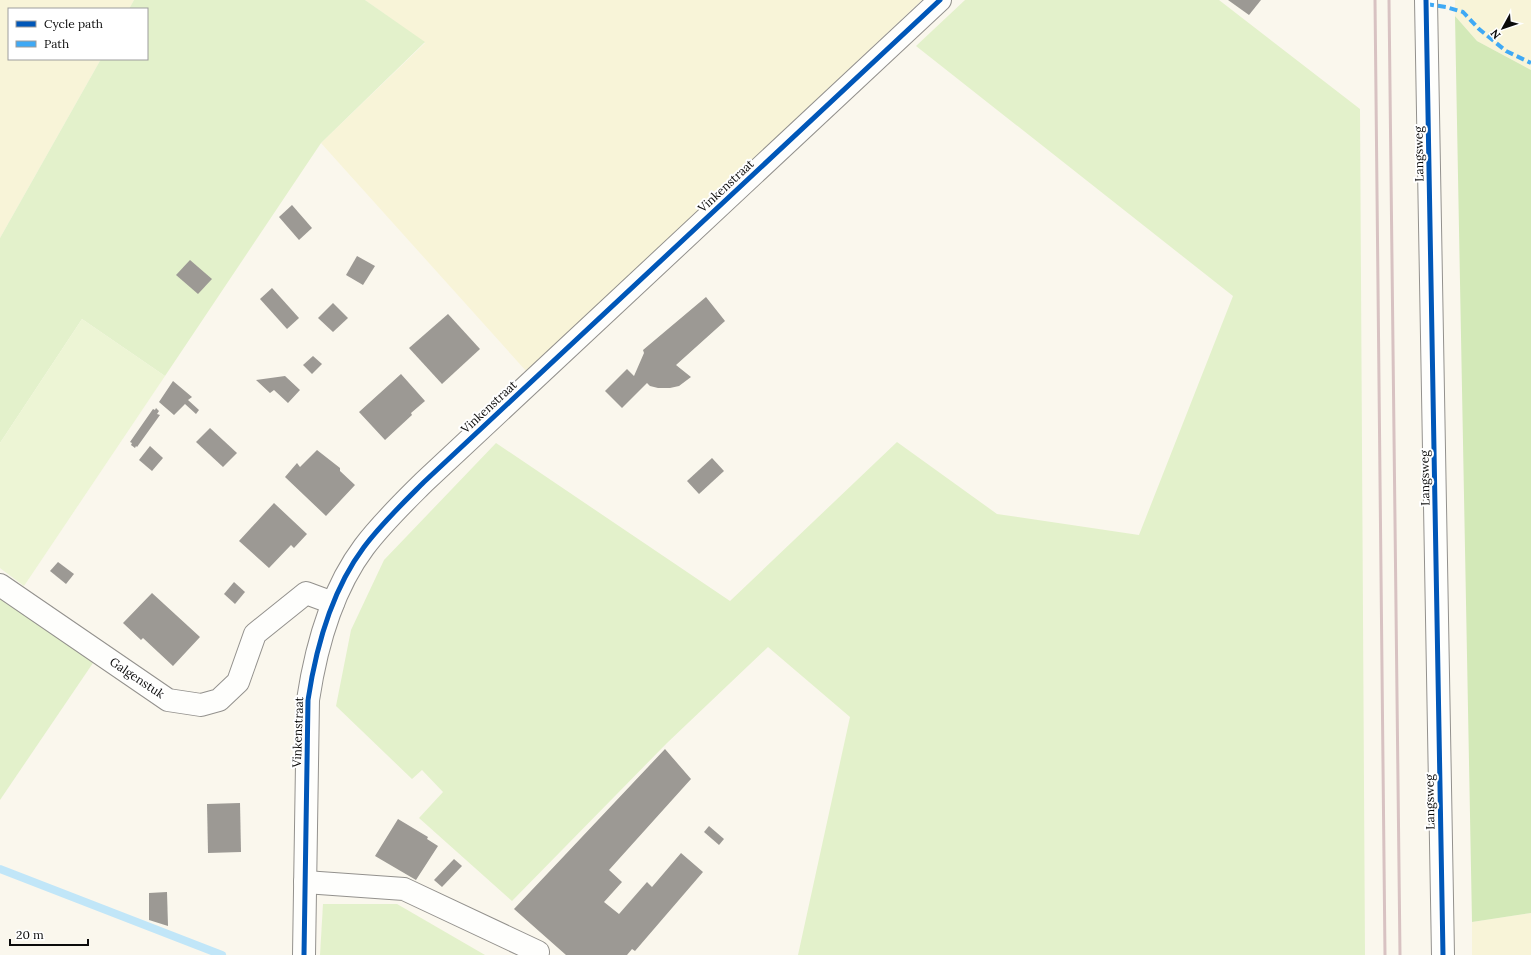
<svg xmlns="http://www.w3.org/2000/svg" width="1531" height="955" font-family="Lora,serif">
	<rect width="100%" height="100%" fill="#faf7ed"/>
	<!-- farmland -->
	<g fill="#f8f4d8">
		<polygon points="0,0 134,0 129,9 9,9 9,59 101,59 0,238"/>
		<polygon points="365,0 922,0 527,372 321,143 425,43"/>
		<polygon points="1455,0 1531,0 1531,70 1477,41 1455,16"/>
		<polygon points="1531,913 1531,955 1472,955 1472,922"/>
	</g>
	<!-- green -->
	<g fill="#e3f1cb">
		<polygon points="134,0 365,0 425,42 321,143 165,376 82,319 0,443 0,238 101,59 147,59 147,9 129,9"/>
		<polygon points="965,0 1219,0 1360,109 1365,955 798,955 850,717 768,647 667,743 512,901 419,818 443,792 422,770 412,779 336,706 351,630 384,560 496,443 730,601 897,442 997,514 1139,535 1233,296 916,46"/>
		<polygon points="0,593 95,660 0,800"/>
		<polygon points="323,904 397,904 485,955 320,955"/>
	</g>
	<!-- forest -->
	<polygon fill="#d3e9b8" points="1455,16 1477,41 1531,70 1531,913 1472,922"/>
	<!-- pitch -->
	<polygon fill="#edf5d5" points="82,319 165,376 24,586 0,568 0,443"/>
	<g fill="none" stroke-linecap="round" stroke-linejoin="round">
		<!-- stream -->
		<polyline stroke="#c1e6f8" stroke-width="8" points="0,869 222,955"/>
	</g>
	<!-- building -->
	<g fill="#9c9994">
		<polygon points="1228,0 1261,0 1249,15"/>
		<polygon points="292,205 312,228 299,240 279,217"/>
		<polygon points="357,256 375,266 363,285 346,275"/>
		<polygon points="190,260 212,279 198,294 176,275"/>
		<polygon points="272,288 299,318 287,329 260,299"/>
		<polygon points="706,297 725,321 676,365 691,377 679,386 670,388 658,388 650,386 647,383 622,408 605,391 627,369 634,376 644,353 643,350"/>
		<polygon points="333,303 348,318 333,332 318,318"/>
		<polygon points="448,314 480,349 442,384 409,348"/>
		<polygon points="313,356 322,364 312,374 303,365"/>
		<polygon points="401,374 425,401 411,413 412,415 385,440 359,412"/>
		<polygon points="285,376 300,390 288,403 274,390 270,393 256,380"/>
		<polygon points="173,381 192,397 188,400 199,410 196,414 185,404 174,415 159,402"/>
		<polygon points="156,408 159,411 157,414 160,415 137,447 136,446 135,448 131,445 132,443 130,442 153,409 155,410"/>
		<polygon points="210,428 237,453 223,467 196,442"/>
		<polygon points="150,446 163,458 152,471 139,460"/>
		<polygon points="317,450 340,468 340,471 355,485 326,516 285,477 297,463 300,467"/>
		<polygon points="712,458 724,471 699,494 687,481"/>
		<polygon points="274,503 307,534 294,548 291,545 269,568 239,541"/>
		<polygon points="58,562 74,574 66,584 50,571"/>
		<polygon points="234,582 245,592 235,604 224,594"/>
		<polygon points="152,593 200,637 173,666 143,638 141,640 123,623"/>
		<polygon points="665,749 691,779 609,870 622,882 604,902 619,914 647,882 652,887 681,853 703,872 635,951 632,949 627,955 566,955 514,909"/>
		<polygon points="240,803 241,852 208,853 207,804"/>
		<polygon points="398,819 428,837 427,839 438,846 416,880 375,856"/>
		<polygon points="709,826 724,839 719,845 704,832"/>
		<polygon points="454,859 462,866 442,887 434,880"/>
		<polygon points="167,892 168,926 149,920 149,893"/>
	</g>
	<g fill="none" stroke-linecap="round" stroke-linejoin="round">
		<defs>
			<g id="minor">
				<polyline points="1426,0 1443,955"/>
				<polyline points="0,585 168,700 201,705 219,700 238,682 255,634 306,593 333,603"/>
				<polyline points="305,882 404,889 538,952"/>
				<path d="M304,955L308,700C316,647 331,591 364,547C382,523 403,503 424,482L940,0"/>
			</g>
		</defs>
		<!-- minor casing -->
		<use href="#minor" stroke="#93918d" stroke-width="24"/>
		<!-- minor -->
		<use href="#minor" stroke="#fefefc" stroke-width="22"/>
		<!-- rail -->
		<g stroke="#d8c2c2" stroke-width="3">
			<polyline points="1375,0 1385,955"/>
			<polyline points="1389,0 1400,955"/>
		</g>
		<!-- quiet -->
		<polyline stroke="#3fa9f5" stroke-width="4" stroke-dasharray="8 4" stroke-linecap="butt" points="1426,4 1446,7 1463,12 1479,29 1506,51 1531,63"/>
		<defs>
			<g id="cycleway">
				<polyline points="1426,0 1443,955"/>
				<path d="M304,955L308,700C316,647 331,591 364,547C382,523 403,503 424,482L940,0"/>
			</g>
		</defs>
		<!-- cycleway casing -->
		<use href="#cycleway" stroke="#fff" stroke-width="8"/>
		<!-- cycleway -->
		<use href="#cycleway" stroke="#0057b8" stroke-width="5"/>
	</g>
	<g text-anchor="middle" stroke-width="4" stroke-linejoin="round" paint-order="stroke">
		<!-- street labels -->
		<g font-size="12" fill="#0b0b0b" stroke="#fff">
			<text transform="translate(1419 154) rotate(-91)" y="4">Langsweg</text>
			<text transform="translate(726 186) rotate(-43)" y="4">Vinkenstraat</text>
			<text transform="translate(489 407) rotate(-43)" y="4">Vinkenstraat</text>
			<text transform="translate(1425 478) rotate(-91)" y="4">Langsweg</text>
			<text transform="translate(137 678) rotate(34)" y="4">Galgenstuk</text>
			<text transform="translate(298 732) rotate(-88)" y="4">Vinkenstraat</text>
			<text transform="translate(1430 802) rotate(-91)" y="4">Langsweg</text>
		</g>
	</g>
	<!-- legend -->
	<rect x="8" y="8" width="140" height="52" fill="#ffffff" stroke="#9d9d9d"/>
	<rect x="16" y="21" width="20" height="6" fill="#0057b8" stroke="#9d9d9d"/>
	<text x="44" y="28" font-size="12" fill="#0b0b0b">Cycle path</text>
	<rect x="16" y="41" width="20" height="6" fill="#3fa9f5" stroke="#9d9d9d"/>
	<text x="44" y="48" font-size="12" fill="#0b0b0b">Path</text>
	<!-- north arrow -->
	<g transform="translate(1503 28) rotate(230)" stroke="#ffffff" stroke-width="3" paint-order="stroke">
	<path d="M0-3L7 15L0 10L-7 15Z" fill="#0b0b0b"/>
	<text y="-6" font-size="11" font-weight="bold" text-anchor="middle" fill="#0b0b0b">N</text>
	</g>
	<!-- scale -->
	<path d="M10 939v6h78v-6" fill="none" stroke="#0b0b0b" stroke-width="2"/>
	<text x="16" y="939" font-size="12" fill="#0b0b0b" stroke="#ffffff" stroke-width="3" paint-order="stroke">20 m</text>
</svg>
